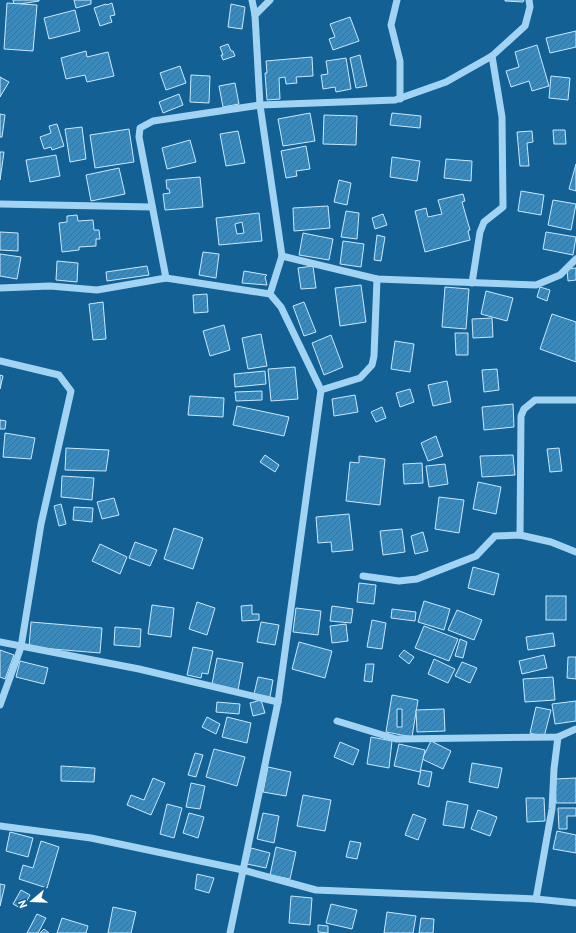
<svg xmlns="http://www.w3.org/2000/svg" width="576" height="933" font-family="'PT Sans',sans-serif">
	<defs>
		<pattern id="building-hatch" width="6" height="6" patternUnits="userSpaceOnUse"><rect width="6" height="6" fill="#3c89bc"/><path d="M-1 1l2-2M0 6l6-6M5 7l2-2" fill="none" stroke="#42718f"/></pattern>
	</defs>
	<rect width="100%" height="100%" fill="#136094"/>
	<!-- building -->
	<g fill="url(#building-hatch)" stroke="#c9e9fd" fill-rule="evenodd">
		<polygon points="13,0 39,0 39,1 14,5"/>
		<polygon points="74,0 91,0 91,4 76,8"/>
		<polygon points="505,0 524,0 523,2 505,1"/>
		<polygon points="7,3 37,5 33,51 4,49"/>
		<polygon points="112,3 115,15 110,16 112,22 100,26 94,8 106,4 107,5"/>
		<polygon points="231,4 245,7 242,29 228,27"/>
		<polygon points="75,10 80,31 49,39 44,18"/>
		<polygon points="350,17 359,41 333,50 329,39 335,37 330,24"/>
		<polygon points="576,31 576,47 550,53 546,38"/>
		<polygon points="228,44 231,51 233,51 235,56 223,60 221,55 223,55 220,47"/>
		<polygon points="537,45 549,86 532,91 529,81 511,87 506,71 519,67 515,52"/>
		<polygon points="86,51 87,57 108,52 114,76 87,82 85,75 66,79 61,58"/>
		<polygon points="360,55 367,86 356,88 350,58"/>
		<polygon points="312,57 313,76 296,77 297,83 286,84 285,77 279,78 280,99 267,100 265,73 267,73 266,61"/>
		<polygon points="346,58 351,89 336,92 335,87 323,89 321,75 328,74 326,61"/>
		<polygon points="180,66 186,83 166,90 160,73"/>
		<polygon points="191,75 210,76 209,103 190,102"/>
		<polygon points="551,76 570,78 568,100 549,98"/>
		<polygon points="0,77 9,82 0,97"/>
		<polygon points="235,83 239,104 223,107 219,86"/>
		<polygon points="179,94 183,105 163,113 159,102"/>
		<polygon points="310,113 315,141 283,146 278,119"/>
		<polygon points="392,113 421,116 420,128 390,125"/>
		<polygon points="0,114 5,115 2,137 0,137"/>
		<polygon points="324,115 357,116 356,145 323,144"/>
		<polygon points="57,124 64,146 52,150 51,147 44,149 40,137 51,133 49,126"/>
		<polygon points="82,127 86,159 70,162 65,129"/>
		<polygon points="129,129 134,162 95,168 90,135"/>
		<polygon points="553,130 565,130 566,144 554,144"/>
		<polygon points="238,131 245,163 226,166 220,134"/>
		<polygon points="532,131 533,142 527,143 529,166 520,166 517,132"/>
		<polygon points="190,140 196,162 167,169 162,148"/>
		<polygon points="306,146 310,169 296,171 297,176 286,178 281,151"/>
		<polygon points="0,152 4,152 0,180"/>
		<polygon points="56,155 60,176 30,182 26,160"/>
		<polygon points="392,157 420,161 417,181 390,177"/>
		<polygon points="446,159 472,161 471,181 444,178"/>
		<polygon points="576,164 576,191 569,189"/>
		<polygon points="119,168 125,194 91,201 86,175"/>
		<polygon points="200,177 203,207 165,210 163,194 170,193 169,189 167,189 166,180"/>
		<polygon points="339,180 351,183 347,205 334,202"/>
		<polygon points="521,191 544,195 541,215 518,211"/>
		<polygon points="463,194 465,201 462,202 470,230 468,231 470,240 425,252 415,211 426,208 428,217 442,214 438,200"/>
		<polygon points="553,200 576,204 571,230 548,225"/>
		<polygon points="328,206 330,228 294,231 293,208"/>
		<polygon points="346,211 359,213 357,239 341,237"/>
		<path d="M259,213L262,241L219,245L216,218ZM242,222L244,233L237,234L235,224Z"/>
		<polygon points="383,214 387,225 375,229 372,218"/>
		<polygon points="77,215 78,221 93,220 94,230 99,230 100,239 96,239 96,246 79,247 79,250 62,252 59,223 67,222 67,216"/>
		<polygon points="0,232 18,233 18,251 0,250"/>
		<polygon points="546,232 576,237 573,255 543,249"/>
		<polygon points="303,233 333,239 329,260 299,255"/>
		<polygon points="377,235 385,237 381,261 374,260"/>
		<polygon points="343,241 364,244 361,267 340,264"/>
		<polygon points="203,252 219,254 216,278 199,275"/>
		<polygon points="0,254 21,257 17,279 0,276"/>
		<polygon points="57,261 78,263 77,282 56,280"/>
		<polygon points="147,266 149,275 107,281 106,272"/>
		<polygon points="313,266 316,288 301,289 298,268"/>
		<polygon points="576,268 576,280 568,281 567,269"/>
		<polygon points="244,271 267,275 265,277 267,285 242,283"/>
		<polygon points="361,285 366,322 340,326 335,288"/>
		<polygon points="445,287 469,289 466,329 442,327"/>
		<polygon points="540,287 550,290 547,301 537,297"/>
		<polygon points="486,291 513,298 507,321 481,314"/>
		<polygon points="207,294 208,312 194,313 193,295"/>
		<polygon points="103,302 106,339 93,340 89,304"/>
		<polygon points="304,302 316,332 304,336 293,306"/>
		<polygon points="552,314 576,322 576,362 540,349"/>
		<polygon points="492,318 493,337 473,338 472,319"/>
		<polygon points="224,325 230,350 210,356 203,331"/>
		<polygon points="455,333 468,333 468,355 456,355"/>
		<polygon points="261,334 267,366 248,369 242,338"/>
		<polygon points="331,335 343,367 324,375 312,343"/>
		<polygon points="395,341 414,344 410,372 391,369"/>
		<polygon points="295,367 298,399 271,401 268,369"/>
		<polygon points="497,369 499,390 484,392 482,370"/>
		<polygon points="265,371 266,384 235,387 234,374"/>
		<polygon points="0,375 3,376 0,389"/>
		<polygon points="447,381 451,402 433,406 428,385"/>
		<polygon points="410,389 414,402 400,407 396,393"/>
		<polygon points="262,391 262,400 236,401 235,392"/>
		<polygon points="355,395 358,412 334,416 332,399"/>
		<polygon points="190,396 224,398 223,417 188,415"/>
		<polygon points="513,404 514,427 484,430 482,407"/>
		<polygon points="237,406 289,417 284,436 233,425"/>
		<polygon points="382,407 386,418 376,422 371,412"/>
		<polygon points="0,420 6,421 5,429 0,429"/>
		<polygon points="5,433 35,438 31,459 3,457"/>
		<polygon points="436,436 443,456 428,461 421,443"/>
		<polygon points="66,448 109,450 106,471 65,470"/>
		<polygon points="559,448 562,471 550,472 547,449"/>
		<polygon points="265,455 279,465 275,472 260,462"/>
		<polygon points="513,455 515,475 482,477 480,456"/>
		<polygon points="359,456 385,459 380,505 346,501 350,462 359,463"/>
		<polygon points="422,463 423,483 404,484 403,464"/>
		<polygon points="445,464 448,484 429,487 426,466"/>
		<polygon points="62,476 94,478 92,500 61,497"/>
		<polygon points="478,482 501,487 496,514 473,509"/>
		<polygon points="439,497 464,500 459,533 435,529"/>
		<polygon points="114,498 119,515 102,519 97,502"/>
		<polygon points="61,504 66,524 59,526 54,506"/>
		<polygon points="74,507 93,508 92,522 73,520"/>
		<polygon points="349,514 353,550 332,552 331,542 318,543 316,517"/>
		<polygon points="174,528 203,538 193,569 164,559"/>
		<polygon points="402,529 405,552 383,555 380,531"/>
		<polygon points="423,532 428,551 415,554 411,536"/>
		<polygon points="135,542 157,550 150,566 129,558"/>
		<polygon points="100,544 127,557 120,574 92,561"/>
		<polygon points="473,567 499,574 494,595 468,588"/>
		<polygon points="359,583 376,585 374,604 357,602"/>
		<rect x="546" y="596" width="20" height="24"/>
		<polygon points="424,601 450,609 444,630 418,622"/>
		<polygon points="197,602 215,608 207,635 189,629"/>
		<polygon points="152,605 174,608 171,637 148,634"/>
		<polygon points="252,605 252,614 259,614 259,620 242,621 241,606"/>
		<polygon points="332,606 353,609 351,623 330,621"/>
		<polygon points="296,608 321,611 318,635 293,632"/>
		<polygon points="392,609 416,612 415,621 391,618"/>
		<polygon points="457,610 482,620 474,640 448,630"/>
		<polygon points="372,620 386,623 382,649 367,647"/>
		<polygon points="31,622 102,628 100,653 29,647"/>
		<polygon points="261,622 279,625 275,645 257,642"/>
		<polygon points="346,624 348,641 332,643 330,626"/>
		<polygon points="424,626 458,639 449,661 415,648"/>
		<polygon points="115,627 141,629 140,647 114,645"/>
		<polygon points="553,633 555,646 528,650 526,637"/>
		<polygon points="460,639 467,642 463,658 455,656"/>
		<polygon points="299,642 332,651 325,678 292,669"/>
		<polygon points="193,647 213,651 208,674 202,673 201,678 187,675"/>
		<polygon points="0,650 14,655 5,679 0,677"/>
		<polygon points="404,650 414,657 409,664 399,656"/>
		<polygon points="544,655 547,668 522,674 519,661"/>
		<polygon points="568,657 576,657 576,679 567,678"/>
		<polygon points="217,658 243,663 238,690 212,684"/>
		<polygon points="434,659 455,669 448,683 428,674"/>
		<polygon points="20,661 48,668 44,684 16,677"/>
		<polygon points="462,662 477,668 470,683 455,676"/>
		<polygon points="366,664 374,664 372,682 364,681"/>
		<polygon points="258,677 273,680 270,697 254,694"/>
		<polygon points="553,677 555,700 525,702 523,679"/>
		<path d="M392,695L418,700L412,737L386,732ZM397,709H402V727H397Z"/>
		<polygon points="261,700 265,713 253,716 250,703"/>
		<polygon points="576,701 576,721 555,724 552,704"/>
		<polygon points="217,702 240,704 239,714 216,712"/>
		<polygon points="536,707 551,710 544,737 530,733"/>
		<polygon points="444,709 445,731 417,732 416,710"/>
		<polygon points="207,717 220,724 216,734 202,727"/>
		<polygon points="227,717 251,723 247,743 222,737"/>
		<polygon points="371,737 392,741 389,768 367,764"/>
		<polygon points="431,741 451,751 443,769 422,759"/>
		<polygon points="340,742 359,750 353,765 334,757"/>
		<polygon points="399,744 425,750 420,772 394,766"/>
		<polygon points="214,749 245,757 237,786 206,777"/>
		<polygon points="195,753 203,755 196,777 188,775"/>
		<polygon points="472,763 502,768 498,788 469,782"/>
		<polygon points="61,766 95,768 94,782 61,781"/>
		<polygon points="268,767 291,772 286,796 263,792"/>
		<polygon points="421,770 432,772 429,787 418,784"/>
		<polygon points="153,778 165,783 151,815 127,805 131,795 144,800"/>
		<polygon points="576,778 576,803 556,803 555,779"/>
		<polygon points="191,783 205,786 200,809 186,807"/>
		<polygon points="303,795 331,800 325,831 297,826"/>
		<polygon points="526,798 544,798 545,821 527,822"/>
		<polygon points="447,801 468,805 464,828 443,825"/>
		<polygon points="167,804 182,808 174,838 160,834"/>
		<polygon points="558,808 576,808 576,816 567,816 567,829 559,829"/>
		<polygon points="478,810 497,817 490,836 471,829"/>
		<polygon points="189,813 204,817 198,838 183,833"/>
		<polygon points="263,813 279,816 274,843 257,839"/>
		<polygon points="413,814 426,819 418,840 405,835"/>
		<polygon points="557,831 576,835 576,853 553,849"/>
		<polygon points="10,832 33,838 28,857 6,851"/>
		<polygon points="41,841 59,847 47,888 19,879 23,865 33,868"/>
		<polygon points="350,841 361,843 357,859 346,857"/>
		<polygon points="276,847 296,852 290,879 270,875"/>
		<polygon points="251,848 270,853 266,868 247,864"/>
		<polygon points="197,874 214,878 209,893 195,889"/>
		<polygon points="0,884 5,885 0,906"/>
		<polygon points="21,890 30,895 22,909 13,904"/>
		<polygon points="291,896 312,898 310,925 289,923"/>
		<polygon points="331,904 357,910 352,929 326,923"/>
		<polygon points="113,907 136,912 131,933 108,933"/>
		<polygon points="387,912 416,916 413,933 384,933"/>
		<polygon points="37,914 46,918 38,933 27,933"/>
		<polygon points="62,918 88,926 86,933 57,933"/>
		<polygon points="421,918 434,919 433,933 419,933"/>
		<polygon points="318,925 328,926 328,933 318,932"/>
		<polygon points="44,929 49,933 40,933"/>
	</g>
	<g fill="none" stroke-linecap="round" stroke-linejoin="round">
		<!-- minor -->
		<g stroke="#a2d3f2" stroke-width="7">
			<polyline points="252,0 255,15 260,105 282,256 270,294"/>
			<polyline points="397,0 391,25 400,61 400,99"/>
			<polyline points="255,15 270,0"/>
			<polyline points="0,204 152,207"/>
			<polyline points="282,256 377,279 536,285 560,275 576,259"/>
			<polyline points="166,278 139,137 140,128 153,121 260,105 395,100 446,82 492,56 525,26 530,7 529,0"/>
			<polyline points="472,283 480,232 484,222 503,207 502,117 492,56"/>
			<polyline points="0,288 50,286 97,290 166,278 270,294 281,307 321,390 278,702 230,933"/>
			<polyline points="0,361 59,375 71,391 41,524 21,647 0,705"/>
			<polyline points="321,390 360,378 372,365 374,356 377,279"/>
			<polyline points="520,535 521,416 524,409 535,400 576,400"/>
			<polyline points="363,576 399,581 417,579 476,556 495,536 520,535 551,542 576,552"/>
			<polyline points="0,642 139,669 278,702"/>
			<polyline points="337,721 396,739 558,737 576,729"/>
			<polyline points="0,826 91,838 243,870 316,890 536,899 576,903"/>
			<polyline points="536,899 552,809 554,769 558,737"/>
		</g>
	</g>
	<!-- north arrow -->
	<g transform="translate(32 901) rotate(251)" stroke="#136094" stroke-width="3" paint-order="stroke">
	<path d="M0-3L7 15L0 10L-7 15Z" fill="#ffffff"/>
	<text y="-6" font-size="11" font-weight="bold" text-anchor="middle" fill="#ffffff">N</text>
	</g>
</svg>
